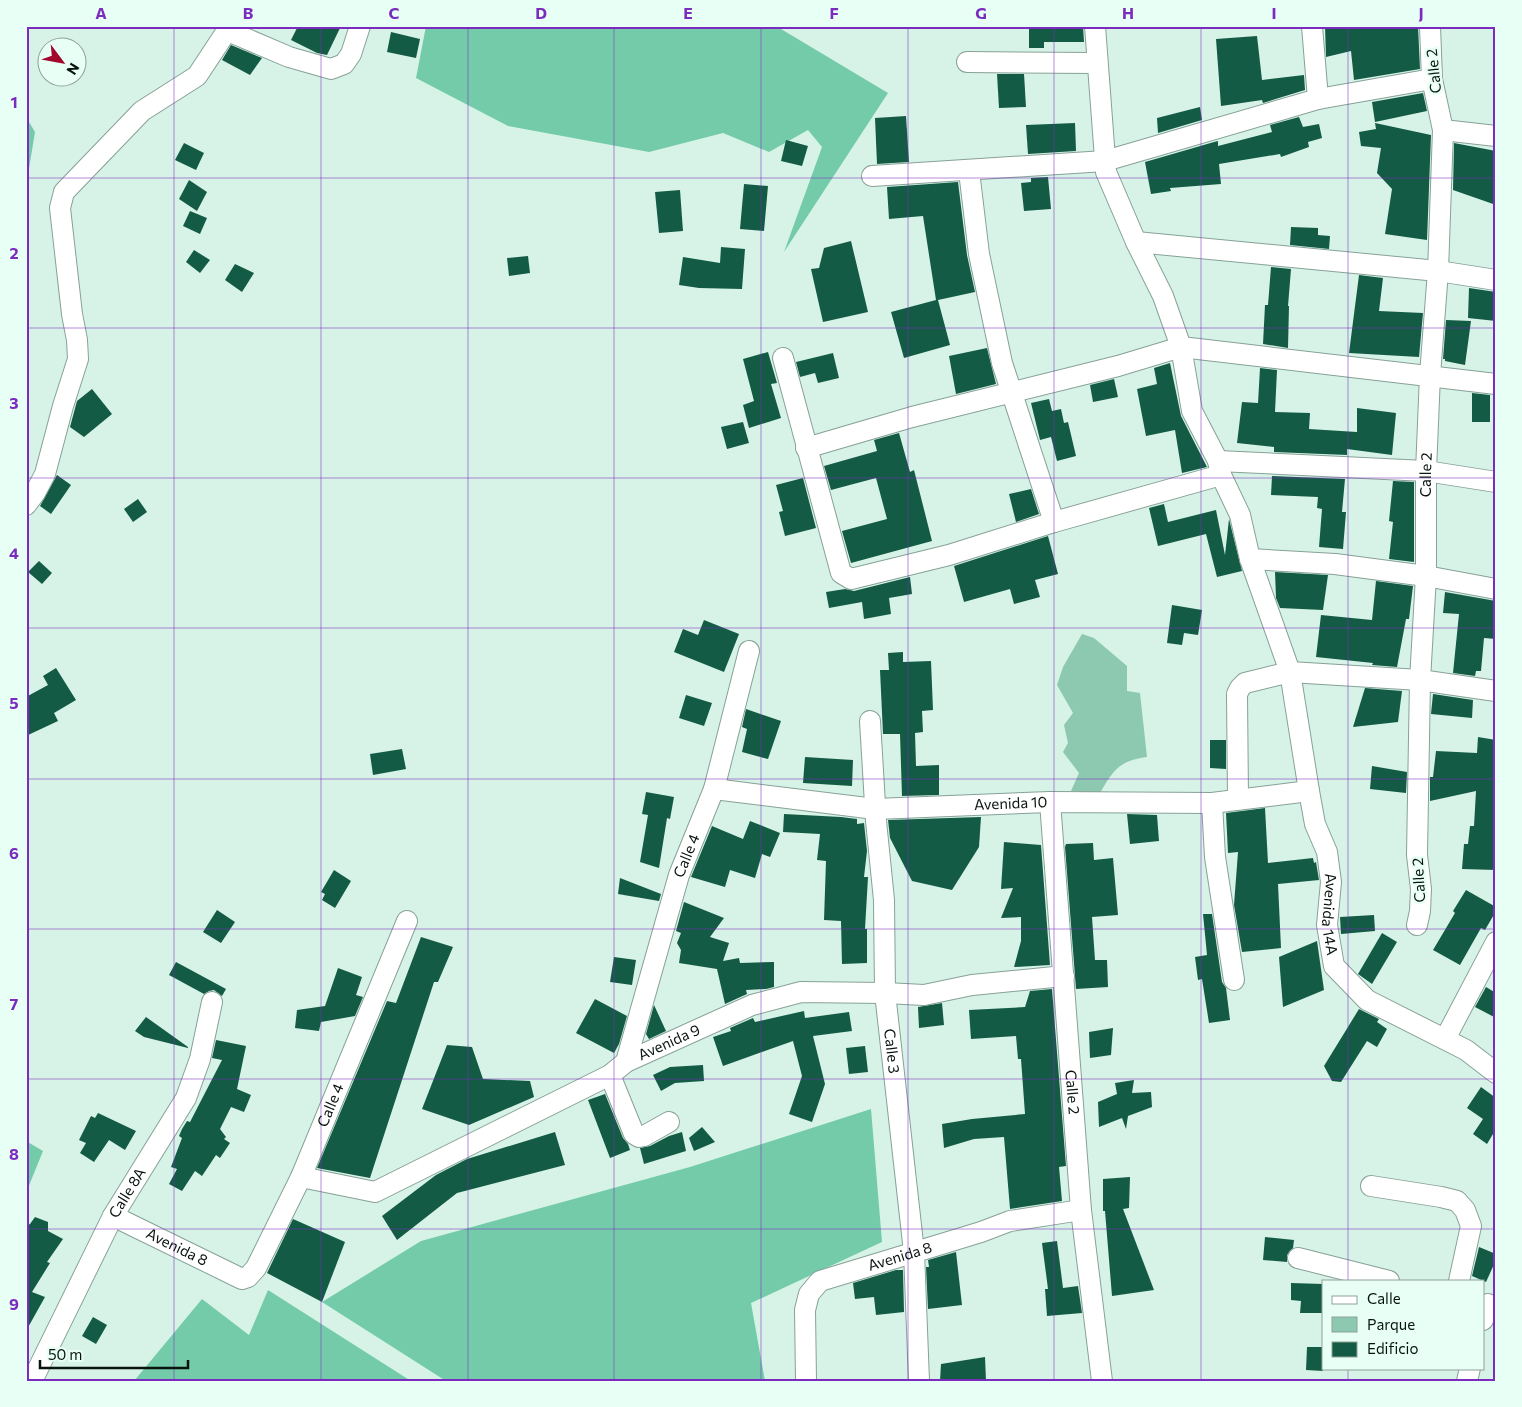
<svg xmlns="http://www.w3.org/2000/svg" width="1522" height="1407" font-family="Commissioner,sans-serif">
	<rect width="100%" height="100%" fill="#d7f3e7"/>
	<!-- green -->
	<path fill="#8dc8b1" d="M1082,634L1094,638L1127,666V691L1140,693L1147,757C1119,761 1114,769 1100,793L1071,791L1079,773L1063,752L1068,743L1064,725L1073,713L1057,685L1063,667Z"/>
	<!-- forest -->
	<g fill="#74cbaa">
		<polygon points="426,26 776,26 888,93 784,252 822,147 808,130 769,152 723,133 649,152 508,126 416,78"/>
		<polygon points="26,117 35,132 26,187"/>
		<polygon points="871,1109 882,1242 751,1303 765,1381 446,1381 322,1302 421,1241 690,1167"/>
		<polygon points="26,1141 43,1151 26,1193"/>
		<polygon points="268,1290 411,1381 134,1381 202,1299 249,1335"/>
	</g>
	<!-- building -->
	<g fill="#135b45">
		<polygon points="298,26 341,26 327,55 317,53 291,40"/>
		<polygon points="1029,26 1083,26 1084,42 1044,42 1044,48 1029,48"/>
		<polygon points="1325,26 1418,26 1420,69 1354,80 1351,51 1326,57"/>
		<polygon points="391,32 420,39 416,58 387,52"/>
		<polygon points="1257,36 1262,80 1304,75 1305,90 1263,103 1262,100 1221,106 1216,39"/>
		<polygon points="231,45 262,58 250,75 222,60"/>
		<polygon points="997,74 1024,74 1026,107 999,108"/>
		<polygon points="1423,93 1427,111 1375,122 1372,102"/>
		<polygon points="1200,107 1202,120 1158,133 1157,118"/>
		<polygon points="906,116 909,162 877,164 875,118"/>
		<polygon points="1299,117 1303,127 1319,124 1322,138 1308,142 1309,147 1281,157 1280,154 1219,164 1221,184 1170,188 1171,191 1151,194 1145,162 1214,142 1218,141 1218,146 1272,132 1270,125"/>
		<polygon points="1075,123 1076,151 1028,154 1026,125"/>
		<polygon points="1375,123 1431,135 1427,240 1385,234 1392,189 1377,173 1381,148 1361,146 1359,132 1376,129"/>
		<polygon points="786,140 808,146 802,166 781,161"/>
		<polygon points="184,143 204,153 196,170 175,160"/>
		<polygon points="1454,143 1496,151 1496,205 1453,190"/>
		<polygon points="1048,177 1051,209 1024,211 1021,183 1031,182 1031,178"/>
		<polygon points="189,180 207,192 197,211 179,199"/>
		<polygon points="958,182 967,255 975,292 938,300 950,345 904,358 891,312 936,300 923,216 889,219 887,187"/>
		<polygon points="744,184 768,186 764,231 740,229"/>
		<polygon points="680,190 683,231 659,233 655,192"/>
		<polygon points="190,211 207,218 200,234 183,226"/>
		<polygon points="1291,227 1318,228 1318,235 1330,236 1329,249 1290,245"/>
		<polygon points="851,241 868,312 823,322 811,269 819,268 824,248"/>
		<polygon points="721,247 745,249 742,289 699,288 679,285 683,257 720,263"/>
		<polygon points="194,250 210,260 200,273 186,262"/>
		<polygon points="528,256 530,273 509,276 507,258"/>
		<polygon points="235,264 254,273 242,292 225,280"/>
		<polygon points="1271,267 1291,269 1288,306 1289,306 1288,348 1263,344 1265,305 1268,305"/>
		<polygon points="1359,275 1383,278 1379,311 1423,313 1419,357 1349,353"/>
		<polygon points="1469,288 1496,292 1496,321 1468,318"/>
		<polygon points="1446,320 1471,321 1465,365 1445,361 1445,359 1443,359"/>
		<polygon points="987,348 996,384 956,394 949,356"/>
		<polygon points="768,352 777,383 771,384 781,418 749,428 743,405 754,401 743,359"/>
		<polygon points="833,353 839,378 818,383 815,373 800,377 796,362"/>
		<polygon points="1170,363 1181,416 1207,467 1182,473 1175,430 1146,436 1137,389 1157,384 1154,368"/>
		<polygon points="1260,368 1277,370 1275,412 1310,413 1309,429 1357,432 1357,408 1396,413 1392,455 1347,449 1347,455 1274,452 1274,447 1237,443 1242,402 1258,403"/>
		<polygon points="1114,379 1118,397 1093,402 1090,385"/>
		<polygon points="92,389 112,414 84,437 70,427 77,401"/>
		<polygon points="1472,393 1490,395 1490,422 1472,422"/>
		<polygon points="1049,399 1052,411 1061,409 1064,423 1068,422 1076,456 1057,461 1051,437 1040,440 1031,403"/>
		<polygon points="743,422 749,443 727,449 721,427"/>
		<polygon points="899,433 910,472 914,470 932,541 851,563 842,531 887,519 876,478 831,490 824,466 877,451 874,440"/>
		<polygon points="57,475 71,485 51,514 40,506"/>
		<polygon points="1272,476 1345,479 1342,512 1346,512 1343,549 1319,547 1322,509 1317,508 1318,497 1271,495"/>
		<polygon points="803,478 816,528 785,536 779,512 783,511 776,485"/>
		<polygon points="1393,481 1414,482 1414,562 1389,559 1393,522 1389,521"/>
		<polygon points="1031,489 1039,514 1016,522 1009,494"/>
		<polygon points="138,499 147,512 133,522 124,509"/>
		<polygon points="1164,504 1168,522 1216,510 1225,555 1229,519 1242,571 1217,577 1206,534 1158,546 1149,508"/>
		<polygon points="1048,536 1058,574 1035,580 1040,597 1014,604 1010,589 964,602 954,566"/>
		<polygon points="39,561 52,573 42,584 28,572"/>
		<polygon points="1275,572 1328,575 1323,610 1280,608 1276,598"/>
		<polygon points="910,577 912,594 889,598 891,614 864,619 862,602 829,608 826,592 845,589 854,591"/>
		<polygon points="1376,581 1413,586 1409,619 1406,619 1397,667 1372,665 1373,663 1316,657 1321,615 1372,620"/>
		<polygon points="1445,592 1496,601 1496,639 1484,638 1481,671 1476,671 1475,676 1453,673 1459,614 1443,613"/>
		<polygon points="1172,605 1202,610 1198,635 1184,633 1182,645 1167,643"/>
		<polygon points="704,620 739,634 724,672 674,652 683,629 698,635"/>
		<polygon points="903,652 903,662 931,661 933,710 922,711 923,732 915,733 916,766 939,765 939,795 902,796 900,734 883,734 880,670 889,670 888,653"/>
		<polygon points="56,668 76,700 54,713 58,721 26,736 26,697 48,685 43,676"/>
		<polygon points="1365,688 1402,691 1398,722 1353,727"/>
		<polygon points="1433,694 1473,700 1472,718 1431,714"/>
		<polygon points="686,695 712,703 704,726 679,718"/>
		<polygon points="746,709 781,721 768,759 742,752 747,729 742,727"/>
		<polygon points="1478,737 1496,740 1494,848 1496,848 1496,870 1462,869 1464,844 1468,844 1470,826 1474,826 1476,791 1430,801 1430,777 1433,777 1436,751 1477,753"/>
		<polygon points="1210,740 1226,740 1226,769 1210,768"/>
		<polygon points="402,749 406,769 373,775 370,754"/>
		<polygon points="805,757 853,760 852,786 803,783"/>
		<polygon points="1372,766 1407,772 1406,793 1370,789"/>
		<polygon points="646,792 674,797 670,819 667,818 659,868 640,862 648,815 642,814"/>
		<polygon points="1265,808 1268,863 1313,858 1314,863 1316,862 1319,880 1278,884 1281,948 1242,952 1234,905 1238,852 1228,853 1226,813"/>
		<polygon points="784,814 841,817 857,819 857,824 864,823 867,851 864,877 868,877 865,929 867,929 867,963 842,964 841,921 824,920 826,861 817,860 820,834 783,832"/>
		<polygon points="1127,814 1157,815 1159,841 1130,844"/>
		<polygon points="981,817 979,847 952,890 912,881 890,838 888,820"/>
		<polygon points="750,821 780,833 770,857 762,854 755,878 730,870 725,887 691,877 712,826 743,839"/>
		<polygon points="1004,842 1041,845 1050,965 1014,967 1021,941 1021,917 1001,918 1013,888 1001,889"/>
		<polygon points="1093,843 1094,860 1113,858 1118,915 1092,917 1095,960 1107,960 1108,987 1076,989 1065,847 1066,844"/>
		<polygon points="334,870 351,881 335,908 322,900 325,894 321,892"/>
		<polygon points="620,878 661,894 659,901 618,894"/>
		<polygon points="1466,890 1496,907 1496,911 1485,930 1481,928 1460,965 1433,950 1455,913 1453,911"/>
		<polygon points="684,902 724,918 710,937 729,943 723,961 739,958 740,963 774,962 774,987 766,989 746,990 747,994 725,1004 717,969 679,963 681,950 677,943 681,933 676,931"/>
		<polygon points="217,910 235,922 221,943 203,932"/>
		<polygon points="1203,914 1212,914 1222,982 1226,988 1230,1020 1209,1023 1202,979 1198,980 1195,957 1207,955"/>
		<polygon points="1374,915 1375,931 1341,934 1340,917"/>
		<polygon points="1382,933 1397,942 1372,984 1358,974"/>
		<polygon points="421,937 453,947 438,982 434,982 370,1178 317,1168 387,1001 396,1003"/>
		<polygon points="1317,941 1324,990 1283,1007 1279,957"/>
		<polygon points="614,957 636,960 632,985 610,982"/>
		<polygon points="176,962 226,989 222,996 214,990 209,991 204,994 169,975"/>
		<polygon points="338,968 362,977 356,995 363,997 355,1016 321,1022 319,1031 295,1028 297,1010 325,1006"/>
		<polygon points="1486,987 1496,993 1496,1018 1475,1007"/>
		<polygon points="1052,989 1066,1166 1059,1167 1062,1201 1010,1209 1004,1137 974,1139 944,1148 942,1124 972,1119 1025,1114 1021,1059 1018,1059 1016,1036 971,1039 969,1010 1025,1007 1030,991"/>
		<polygon points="595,999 627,1016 619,1044 614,1053 576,1033"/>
		<polygon points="942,1003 944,1025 919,1028 918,1007"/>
		<polygon points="654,1005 666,1031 649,1039 646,1034"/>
		<polygon points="1359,1009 1379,1019 1377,1022 1387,1029 1377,1047 1367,1041 1341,1082 1332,1081 1324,1066"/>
		<polygon points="804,1011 805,1018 849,1012 852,1031 813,1036 825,1084 812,1122 789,1114 802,1076 793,1041 723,1066 713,1037 731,1031 730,1028 753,1018 755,1022"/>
		<polygon points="146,1017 188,1047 188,1048 144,1037 135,1031"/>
		<polygon points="1113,1028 1111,1055 1090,1058 1089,1032"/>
		<polygon points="216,1040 246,1046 237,1089 251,1095 244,1112 231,1107 220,1129 226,1137 224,1139 230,1143 220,1158 216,1155 202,1176 195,1171 182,1191 169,1184 177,1169 171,1167 182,1138 179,1136 182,1129 187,1121 190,1122 222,1060 212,1058"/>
		<polygon points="447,1045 472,1047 483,1079 530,1081 534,1097 469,1125 422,1109"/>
		<polygon points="865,1046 868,1072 849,1074 846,1048"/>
		<polygon points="703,1065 704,1081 675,1083 661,1091 653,1075 670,1067"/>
		<polygon points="1134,1080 1132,1093 1151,1092 1152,1107 1128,1116 1126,1129 1122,1118 1099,1127 1098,1102 1117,1094 1115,1083"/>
		<polygon points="1481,1087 1496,1098 1496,1129 1487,1144 1473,1134 1483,1119 1467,1108"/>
		<polygon points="605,1094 623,1138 628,1144 630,1150 610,1158 588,1100"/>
		<polygon points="98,1113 136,1131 125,1150 109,1140 94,1162 80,1153 86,1143 79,1140 91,1116 95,1118"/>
		<polygon points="702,1127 715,1142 694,1151 689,1138"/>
		<polygon points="555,1132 565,1165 457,1193 397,1240 382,1216 436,1175 467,1159"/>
		<polygon points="682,1132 686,1151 644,1164 640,1148 650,1146 669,1136"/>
		<polygon points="1130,1177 1129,1208 1123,1209 1154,1290 1112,1296 1105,1211 1103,1211 1103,1179"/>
		<polygon points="35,1217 48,1222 48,1231 63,1239 47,1262 50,1263 32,1292 45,1297 26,1331 26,1226 30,1224"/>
		<polygon points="293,1219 345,1242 322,1302 267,1273"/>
		<polygon points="1265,1237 1294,1240 1293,1248 1287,1255 1287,1262 1263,1260"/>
		<polygon points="1057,1241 1063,1288 1078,1286 1082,1313 1047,1316 1045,1289 1048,1289 1042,1243"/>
		<polygon points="1479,1247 1496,1254 1496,1260 1486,1282 1472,1276"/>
		<polygon points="956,1252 962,1305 928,1309 926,1267 929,1267 928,1260"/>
		<polygon points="896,1270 903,1270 904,1312 876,1315 874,1297 855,1299 853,1283"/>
		<polygon points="1291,1283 1323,1284 1323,1313 1300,1313 1301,1301 1291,1300"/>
		<polygon points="93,1317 107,1325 96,1344 82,1336"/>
		<polygon points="1307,1347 1323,1347 1323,1371 1306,1370"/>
		<polygon points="985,1357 986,1381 940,1381 941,1364"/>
	</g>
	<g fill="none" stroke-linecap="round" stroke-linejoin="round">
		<defs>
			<g id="minor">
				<path id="s1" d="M1095,26L1106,172L1136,242L1163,296L1181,347L1192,411L1218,461L1221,475L1240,515L1250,559L1290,672L1309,791L1315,824L1327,852L1331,882L1327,925L1334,966L1367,1000L1466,1050L1496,1073"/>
				<polyline points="1312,26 1318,99"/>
				<polyline points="228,31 289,57 331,69 344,64 351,54 360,26"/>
				<polyline points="967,62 1097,63"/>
				<polyline points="1443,130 1496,136"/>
				<polyline points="969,171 979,254 1002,363 1054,522"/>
				<polyline points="872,176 1105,161 1318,99 1432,79"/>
				<polyline points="1136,242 1438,271 1496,280"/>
				<polyline points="783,358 841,573 851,579 949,555 1054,522 1221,475"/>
				<polyline points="806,448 912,417 1118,366 1181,347 1496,384"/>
				<polyline points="1218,461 1426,471 1496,482"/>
				<polyline points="26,505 35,493 45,474 63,406 78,359 77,340 72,314 60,208 64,192 142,111 197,76 230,26"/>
				<polyline points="1250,559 1335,564 1426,576 1496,589"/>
				<path id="s2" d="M870,721L876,821L884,900L885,993L914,1252L919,1381"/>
				<path id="s3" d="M714,789L875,809L1050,802L1212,803L1309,791"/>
				<polyline points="1238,799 1237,694 1240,688 1245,683 1290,672 1420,680 1496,691"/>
				<path id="s4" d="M1050,802L1081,1210L1102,1381"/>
				<polyline points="1212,803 1215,857 1234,980"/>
				<path id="s5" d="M1417,925L1420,911L1421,889L1417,855L1420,680L1426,576V471L1430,375L1438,271L1443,130L1432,79L1430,26"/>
				<polyline points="1445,1039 1496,942"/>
				<path id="s6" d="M626,1062L679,875L714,789L749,651"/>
				<polyline points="610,1075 634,1134 639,1137 644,1136 669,1122"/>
				<path id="s7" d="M301,1177L375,1192L610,1075L626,1062L752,1005L801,992L885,993L924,995L972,985L1064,976"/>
				<polyline points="1371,1186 1441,1197 1457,1201 1465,1210 1471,1226 1459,1281"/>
				<path id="s8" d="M113,1216L242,1279L248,1277L256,1268L301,1177L407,921"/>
				<polyline points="1298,1258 1389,1281"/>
				<polyline points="1483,1320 1488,1304"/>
				<path id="s9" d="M32,1381L113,1216L186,1098L200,1059L212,1002"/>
				<path id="s10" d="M806,1381L805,1310L809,1294L820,1281L981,1232L1010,1221L1081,1210"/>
				<polyline points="1467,1381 1470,1368"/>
			</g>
		</defs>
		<!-- minor casing -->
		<use href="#minor" stroke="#87a196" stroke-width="22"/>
		<!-- minor -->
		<use href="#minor" stroke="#fff" stroke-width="20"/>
	</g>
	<!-- grid -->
	<path fill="none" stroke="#7b2cbf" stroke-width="1" stroke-opacity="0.55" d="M174,26V1381M321,26V1381M468,26V1381M614,26V1381M761,26V1381M908,26V1381M1054,26V1381M1201,26V1381M1348,26V1281M26,178H1496M26,328H1496M26,478H1496M26,628H1496M26,779H1496M26,929H1496M26,1079H1496M26,1229H1496M1348,1368V1381"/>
	<g text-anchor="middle" stroke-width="5" stroke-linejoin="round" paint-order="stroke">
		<!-- street labels -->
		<g font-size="15" fill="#09130f" stroke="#e8fff5">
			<text transform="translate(1434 71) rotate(-96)" y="5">Calle 2</text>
			<text dy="5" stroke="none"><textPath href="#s5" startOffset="451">Calle 2</textPath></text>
			<text dy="5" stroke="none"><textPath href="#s3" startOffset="298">Avenida 10</textPath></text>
			<text dy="5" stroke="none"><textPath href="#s6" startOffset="215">Calle 4</textPath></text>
			<text transform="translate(1419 880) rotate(-93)" y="5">Calle 2</text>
			<text dy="5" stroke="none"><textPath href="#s1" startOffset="929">Avenida 14A</textPath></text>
			<text dy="5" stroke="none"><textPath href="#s7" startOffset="406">Avenida 9</textPath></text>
			<text dy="5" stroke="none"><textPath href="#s2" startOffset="331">Calle 3</textPath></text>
			<text dy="5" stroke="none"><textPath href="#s4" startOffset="291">Calle 2</textPath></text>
			<text dy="5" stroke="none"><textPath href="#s8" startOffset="341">Calle 4</textPath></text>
			<text dy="5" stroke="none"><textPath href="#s9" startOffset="211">Calle 8A</textPath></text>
			<text dy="5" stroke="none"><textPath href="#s8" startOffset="71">Avenida 8</textPath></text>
			<text dy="5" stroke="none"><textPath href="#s10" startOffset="188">Avenida 8</textPath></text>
		</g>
	</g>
	<!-- border -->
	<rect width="1522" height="1407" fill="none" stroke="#e8fff5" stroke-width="55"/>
	<!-- legend -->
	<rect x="1322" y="1280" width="162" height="90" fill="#e8fff5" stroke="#8fa199"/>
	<rect x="1332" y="1296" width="25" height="8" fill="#ffffff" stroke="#8fa199"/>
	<text x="1367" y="1304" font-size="15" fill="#09130f">Calle</text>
	<rect x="1332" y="1317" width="25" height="15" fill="#8dc8b1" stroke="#8fa199"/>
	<text x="1367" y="1330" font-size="15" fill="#09130f">Parque</text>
	<rect x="1332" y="1342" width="25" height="15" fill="#135b45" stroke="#8fa199"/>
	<text x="1367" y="1354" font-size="15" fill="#09130f">Edificio</text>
	<!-- north arrow -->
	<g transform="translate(62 62) rotate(122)"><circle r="24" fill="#e8fff5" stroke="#8fa199"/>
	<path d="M0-4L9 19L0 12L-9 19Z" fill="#a4072d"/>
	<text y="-8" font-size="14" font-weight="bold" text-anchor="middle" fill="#09130f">N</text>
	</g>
	<!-- scale -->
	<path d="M40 1360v8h148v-8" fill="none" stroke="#09130f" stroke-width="2.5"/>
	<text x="48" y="1360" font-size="15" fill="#09130f" stroke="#e8fff5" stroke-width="4" paint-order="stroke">50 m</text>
	<rect x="28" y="28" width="1466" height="1352" fill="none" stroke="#7b2cbf" stroke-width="2"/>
	<g font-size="16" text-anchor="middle" font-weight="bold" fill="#7b2cbf">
		<text x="101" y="19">A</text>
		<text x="248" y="19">B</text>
		<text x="394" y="19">C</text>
		<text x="541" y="19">D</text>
		<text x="688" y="19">E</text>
		<text x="834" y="19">F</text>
		<text x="981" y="19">G</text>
		<text x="1128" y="19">H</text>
		<text x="1274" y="19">I</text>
		<text x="1421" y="19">J</text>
		<text x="14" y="108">1</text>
		<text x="14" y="259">2</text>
		<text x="14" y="409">3</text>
		<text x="14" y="559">4</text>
		<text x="14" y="709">5</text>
		<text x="14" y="859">6</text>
		<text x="14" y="1010">7</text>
		<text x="14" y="1160">8</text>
		<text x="14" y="1310">9</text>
	</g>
</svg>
